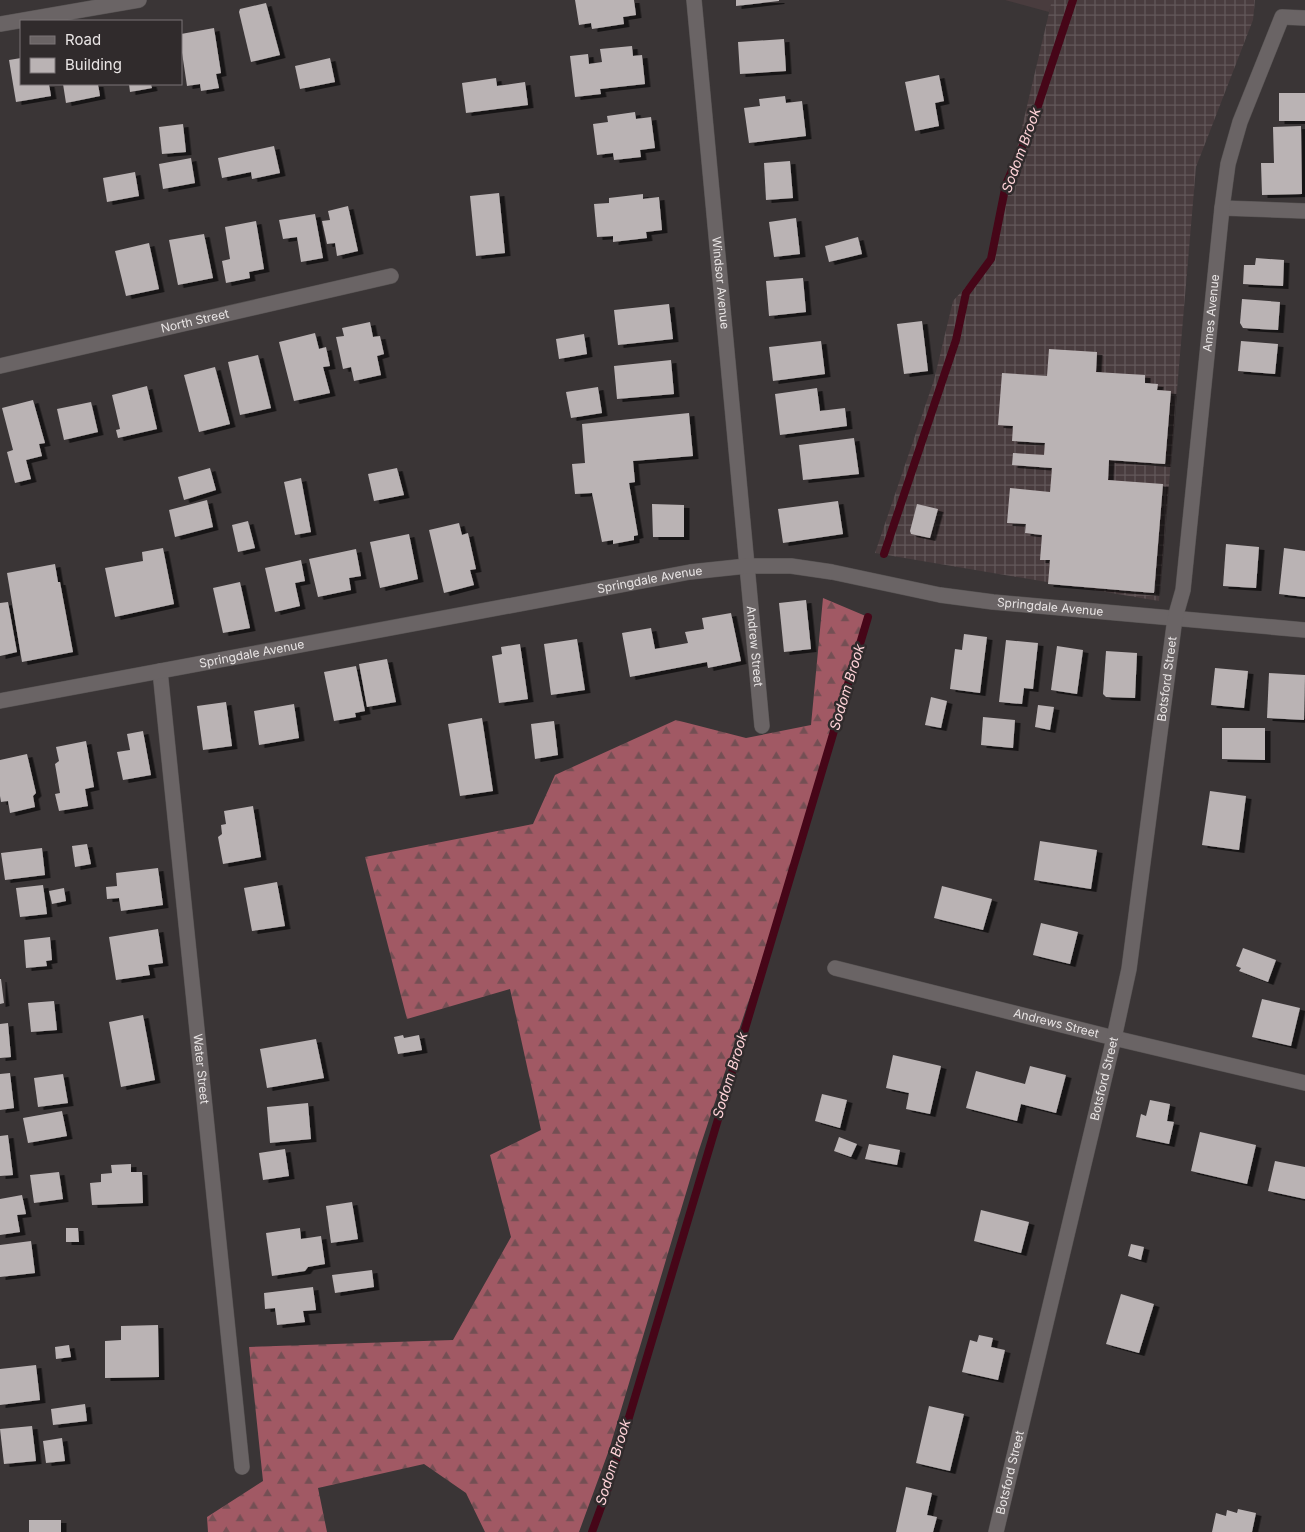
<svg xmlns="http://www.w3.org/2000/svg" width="1305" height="1532" font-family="Inter,sans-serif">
	<defs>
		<pattern id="industrial-grid" width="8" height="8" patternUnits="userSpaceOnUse" patternTransform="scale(1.25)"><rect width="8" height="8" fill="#493c3e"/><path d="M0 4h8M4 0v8" fill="none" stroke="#63585a"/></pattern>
		<pattern id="forest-firs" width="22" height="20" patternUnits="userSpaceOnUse" patternTransform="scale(1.25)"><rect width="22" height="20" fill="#a15964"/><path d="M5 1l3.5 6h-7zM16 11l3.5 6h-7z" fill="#744f54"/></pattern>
		<filter id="shadow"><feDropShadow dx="5.5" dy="3" stdDeviation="0" flood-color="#0009"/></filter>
	</defs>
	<rect width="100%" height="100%" fill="#3a3536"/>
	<!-- built -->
	<polygon fill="#493c3e" points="1005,0 1053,0 1049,12"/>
	<!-- industrial -->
	<polygon fill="url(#industrial-grid)" points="1052,0 1255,0 1253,20 1196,167 1159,601 875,553 934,380 953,301 991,259"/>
	<!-- forest -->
	<polygon fill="url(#forest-firs)" points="823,598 868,617 794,865 698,1153 609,1450 579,1532 485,1532 466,1493 424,1464 318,1488 327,1532 208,1532 207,1517 263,1481 249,1347 453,1340 511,1237 490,1155 541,1130 510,989 407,1019 365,857 533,824 555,775 676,720 746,738 811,725"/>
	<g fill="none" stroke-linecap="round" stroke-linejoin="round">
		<!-- stream -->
		<g stroke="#460618" stroke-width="8">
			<polyline points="884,554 956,340 966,293 991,259 1006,184 1031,127 1073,0"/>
			<polyline points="592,1532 607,1491 868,617"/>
		</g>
	</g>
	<!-- building -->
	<g fill="#bab3b4" filter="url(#shadow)">
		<polygon points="575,0 634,0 636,15 623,17 624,24 592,29 591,23 579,25"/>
		<polygon points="736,0 779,0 779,1 736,6"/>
		<polygon points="266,3 280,55 251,62 239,12 240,9"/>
		<polygon points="214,28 221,73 216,74 219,88 201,91 200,84 187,86 181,46 181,34"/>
		<polygon points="784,39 786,71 740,74 738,42"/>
		<polygon points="632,46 633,56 642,55 645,84 600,89 601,94 575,97 570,56 588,54 589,64 602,62 600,49"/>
		<polygon points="21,58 21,84 49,84 51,96 16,102 9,60"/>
		<polygon points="330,58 335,82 300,89 295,66"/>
		<polygon points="939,75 944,101 935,103 939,126 915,131 905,82"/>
		<polygon points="496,78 497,86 525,82 528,105 466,113 462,83"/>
		<polygon points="63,84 98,84 100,96 66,103"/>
		<polygon points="129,84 151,84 152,88 130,92"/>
		<rect x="1279" y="93" width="26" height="28"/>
		<polygon points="785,96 786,103 802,101 806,136 749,143 744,108 760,106 759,99"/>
		<polygon points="635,112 636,119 651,117 655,148 640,150 641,157 614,160 613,153 597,155 593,124 608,122 607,116"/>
		<polygon points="183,124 186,152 162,154 159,127"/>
		<polygon points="1301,126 1302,194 1262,195 1261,163 1274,163 1273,127"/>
		<polygon points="274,146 280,173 252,179 251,172 222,178 218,158"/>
		<polygon points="191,158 195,183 163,189 159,164"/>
		<polygon points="790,161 793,198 766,200 764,163"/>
		<polygon points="135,172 139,196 107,202 103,178"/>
		<polygon points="499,193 505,253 476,256 470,196"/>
		<polygon points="643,194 643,199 659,197 662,230 646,232 647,238 613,242 613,236 597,237 594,204 609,203 609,198"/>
		<polygon points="348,206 358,251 337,256 335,243 327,244 322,221 330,220 328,211"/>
		<polygon points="315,214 323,258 301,262 297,237 283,239 279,220"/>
		<polygon points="796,218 800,254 774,257 769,222"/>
		<polygon points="256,221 264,269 249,272 250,278 226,283 222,261 230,259 225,227"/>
		<polygon points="204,234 213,278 178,285 169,240"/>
		<polygon points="858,237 862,254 829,262 825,246"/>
		<polygon points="149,243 159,289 126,296 115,251"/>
		<polygon points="1256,258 1284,260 1283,286 1243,284 1244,265 1255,265"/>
		<polygon points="803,278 806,312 769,316 766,281"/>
		<polygon points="1242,299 1280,302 1278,330 1243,328 1240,323"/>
		<polygon points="669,304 673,339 618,345 614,310"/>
		<polygon points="922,321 928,371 904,374 897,324"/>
		<polygon points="370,322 373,337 380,336 384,354 377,356 381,375 354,381 351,367 343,369 336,337 344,336 342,328"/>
		<polygon points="315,333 319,349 326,347 330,366 323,367 330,393 294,401 279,342"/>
		<polygon points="584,334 587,354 559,359 556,339"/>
		<polygon points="821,341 825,374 773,381 769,347"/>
		<polygon points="1241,341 1278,344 1275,374 1238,371"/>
		<polygon points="1049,349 1097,352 1096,372 1145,375 1145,383 1158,384 1157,390 1171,391 1165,464 1109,460 1108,480 1163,484 1154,593 1048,584 1050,560 1040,560 1042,535 1025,533 1026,524 1007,523 1010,488 1050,492 1052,468 1012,465 1013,453 1044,455 1045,443 1012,441 1013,426 998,425 1002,373 1047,376"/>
		<polygon points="258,355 271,408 240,415 228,362"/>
		<polygon points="671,360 674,394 617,399 614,366"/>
		<polygon points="215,367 230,424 199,432 184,375"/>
		<polygon points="147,386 157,429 118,438 116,430 120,429 112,395"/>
		<polygon points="598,387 602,413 571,418 566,392"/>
		<polygon points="817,388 820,411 845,408 847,426 780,435 775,394"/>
		<polygon points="33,400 45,443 39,444 42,456 26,460 31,479 15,483 7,452 13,450 2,408"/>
		<polygon points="91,402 98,432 64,440 57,409"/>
		<polygon points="689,413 693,456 633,461 635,482 629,483 638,535 634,536 634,540 613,544 613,540 602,542 592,493 575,494 572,464 585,463 582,424"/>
		<polygon points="854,438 859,474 803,480 799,445"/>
		<polygon points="210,468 216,490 184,500 178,477"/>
		<polygon points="397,468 404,495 374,501 368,474"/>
		<polygon points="301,478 311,532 295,535 284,482"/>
		<polygon points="207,500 213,527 175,537 169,510"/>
		<polygon points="838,501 843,534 783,543 778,509"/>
		<polygon points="652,504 684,505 684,537 653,537"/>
		<polygon points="917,504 938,509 930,538 911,534 910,531"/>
		<polygon points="248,521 255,548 238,552 232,525"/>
		<polygon points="459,523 462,535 468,533 476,569 470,570 474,585 444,593 429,530"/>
		<polygon points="409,534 418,579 380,588 370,542"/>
		<polygon points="1226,544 1259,547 1256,588 1223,586"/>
		<polygon points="163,548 174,604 115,617 105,568 143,561 142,552"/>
		<polygon points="1284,548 1305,551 1305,597 1279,594"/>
		<polygon points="356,549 361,576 349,578 351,590 318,597 309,559"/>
		<polygon points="301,560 305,581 295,583 300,606 275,612 265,568"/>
		<polygon points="55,564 58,582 60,582 73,652 22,662 7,573"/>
		<polygon points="240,582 250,628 223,633 213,588"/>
		<polygon points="806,600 811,649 784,652 779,603"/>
		<polygon points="8,602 17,652 0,656 0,603"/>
		<polygon points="731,613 741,661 708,668 707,662 630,677 622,633 651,628 655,649 688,643 685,632 704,629 702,618"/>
		<polygon points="964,634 987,637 980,693 950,689 955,649 962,650"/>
		<polygon points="577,639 585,690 551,695 544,644"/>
		<polygon points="1006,640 1038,643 1033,689 1024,688 1022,704 999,702"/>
		<polygon points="520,644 528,699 499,703 492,656 502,654 501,647"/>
		<polygon points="1057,646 1083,650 1077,694 1051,690"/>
		<polygon points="1106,651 1137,653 1135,698 1106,697 1103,694"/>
		<polygon points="387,659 396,702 367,707 359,664"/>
		<polygon points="356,666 365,711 355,713 356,717 334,721 324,672"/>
		<polygon points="1215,668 1248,671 1244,708 1211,705"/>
		<polygon points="1269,673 1305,675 1304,720 1267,718"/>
		<polygon points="931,697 947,701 941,728 925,725"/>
		<polygon points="226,702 232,746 203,750 197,706"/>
		<polygon points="294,704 299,738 259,745 254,711"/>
		<polygon points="1038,705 1054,707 1050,730 1035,727"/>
		<polygon points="983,717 1015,720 1013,748 981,745"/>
		<polygon points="482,718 493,791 460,796 448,724"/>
		<polygon points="554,721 558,755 535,759 531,724"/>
		<polygon points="1222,728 1265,728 1265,760 1222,759"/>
		<polygon points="143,731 151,775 123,780 117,752 130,750 127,734"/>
		<polygon points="86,741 94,787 85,789 88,806 59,811 55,794 60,793 55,764 59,761 56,747"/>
		<polygon points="27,754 36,793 33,796 35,807 10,813 8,801 1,802 0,796 0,760"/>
		<polygon points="1210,791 1246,796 1239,850 1202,845"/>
		<polygon points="253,806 261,857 223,864 218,837 222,834 221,825 226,824 224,811"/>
		<polygon points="1040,841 1097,850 1091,889 1034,880"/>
		<polygon points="87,844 91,864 75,867 72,846"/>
		<polygon points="42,848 45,875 5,880 1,853"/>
		<polygon points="158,868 163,905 121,911 119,898 107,899 106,887 117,886 116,873"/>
		<polygon points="277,882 285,926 252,931 244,888"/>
		<polygon points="43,885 47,914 20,917 16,888"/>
		<polygon points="942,886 992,899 983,930 934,918"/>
		<polygon points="64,888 66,901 52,904 49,891"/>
		<polygon points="1041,923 1078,932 1070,964 1033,955"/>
		<polygon points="158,929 163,963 148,965 150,975 116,980 109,937"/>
		<polygon points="50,937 52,960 46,961 47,966 26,968 24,940"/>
		<polygon points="1243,948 1276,960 1268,982 1239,971 1241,968 1236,966"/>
		<polygon points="0,979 1,979 4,1003 0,1004"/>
		<polygon points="1262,999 1300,1008 1291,1046 1252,1037"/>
		<polygon points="54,1001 57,1030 31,1032 28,1003"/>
		<polygon points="143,1015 155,1080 121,1087 109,1022"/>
		<polygon points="8,1023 11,1057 0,1058 0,1024"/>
		<polygon points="403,1035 404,1038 419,1035 422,1050 398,1054 394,1037"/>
		<polygon points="316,1039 324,1078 267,1088 260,1049"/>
		<polygon points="893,1055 941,1066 930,1114 906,1109 909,1093 886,1088"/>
		<polygon points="1030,1066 1066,1075 1056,1113 1021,1104 1017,1121 966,1108 976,1071 1025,1084"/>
		<polygon points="10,1073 14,1108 0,1110 0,1074"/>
		<polygon points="63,1074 68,1103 38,1107 34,1078"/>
		<polygon points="822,1094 847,1100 840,1128 815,1121"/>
		<polygon points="1150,1100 1170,1104 1167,1121 1174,1122 1169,1144 1136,1137 1141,1114 1146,1116"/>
		<polygon points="308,1103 311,1139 270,1143 267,1107"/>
		<polygon points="62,1111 67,1136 28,1143 23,1118"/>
		<polygon points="1200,1132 1256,1145 1247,1184 1191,1171"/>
		<polygon points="8,1135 13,1175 0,1176 0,1136"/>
		<polygon points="839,1137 857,1144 851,1157 834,1151"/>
		<polygon points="869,1144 900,1150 897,1165 865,1159"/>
		<polygon points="285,1149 289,1176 263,1180 259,1153"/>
		<polygon points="1275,1161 1305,1167 1305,1199 1268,1191"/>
		<polygon points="131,1164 131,1172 142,1172 143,1203 92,1205 90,1183 101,1182 101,1174 112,1173 111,1165"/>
		<polygon points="59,1172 63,1199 34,1203 30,1175"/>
		<polygon points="22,1195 26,1214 17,1215 20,1232 0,1235 0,1199"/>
		<polygon points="352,1202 358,1239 331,1243 326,1206"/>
		<polygon points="981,1210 1029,1222 1021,1253 974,1241"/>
		<polygon points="66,1228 78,1228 79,1242 66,1242"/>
		<polygon points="300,1228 301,1239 321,1236 325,1264 308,1267 305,1271 272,1276 266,1233"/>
		<polygon points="31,1241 35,1273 0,1277 0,1245"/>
		<polygon points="1131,1244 1144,1247 1141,1260 1128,1256"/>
		<polygon points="372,1270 374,1287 335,1293 332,1275"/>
		<polygon points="313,1287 316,1310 303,1311 305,1322 277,1325 275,1308 265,1309 264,1293"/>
		<polygon points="1121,1294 1154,1304 1139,1353 1106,1344"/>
		<polygon points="158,1325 159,1377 105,1378 105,1341 121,1340 121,1326"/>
		<polygon points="979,1335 993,1338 991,1347 1005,1350 998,1380 962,1372 970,1340 977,1342"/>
		<polygon points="69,1345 71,1357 56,1359 55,1347"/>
		<polygon points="36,1365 40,1400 0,1405 0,1369"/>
		<polygon points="85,1404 87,1421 53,1425 51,1409"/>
		<polygon points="929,1406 964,1414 950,1471 916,1463"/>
		<polygon points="32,1426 36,1461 4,1464 0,1429"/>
		<polygon points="62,1438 65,1461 46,1463 43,1441"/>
		<polygon points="906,1487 932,1493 927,1515 937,1517 933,1532 896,1532"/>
		<polygon points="1238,1509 1256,1513 1252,1532 1212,1532 1216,1513 1226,1516 1227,1510 1237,1513"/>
		<rect x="29" y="1520" width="32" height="12"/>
	</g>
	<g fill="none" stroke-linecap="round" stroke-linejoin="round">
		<defs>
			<g id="minor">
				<path id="s1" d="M694,0L762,726"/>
				<polyline points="0,24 139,0"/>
				<polyline points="1222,208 1305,211"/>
				<path id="s2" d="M0,366L391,276"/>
				<path id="s3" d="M160,671L242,1467"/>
				<path id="s4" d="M0,701L690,572L747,566H791L832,572L940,595L993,602L1305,630"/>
				<path id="s5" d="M835,968L1114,1038L1305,1083"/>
				<path id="s6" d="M996,1532L1114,1038L1129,969L1175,618L1183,590L1222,208L1228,164L1240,122L1282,17L1305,18"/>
			</g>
		</defs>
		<!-- minor casing -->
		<use href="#minor" stroke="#555151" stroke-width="16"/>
		<!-- minor -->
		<use href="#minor" stroke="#6a6465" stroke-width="15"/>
	</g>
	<g text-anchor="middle" stroke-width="5" stroke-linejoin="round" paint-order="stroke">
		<!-- street labels -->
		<g font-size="12" fill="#e9e5e5" stroke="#302b2c">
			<text dy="4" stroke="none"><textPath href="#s1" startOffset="284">Windsor Avenue</textPath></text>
			<text dy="4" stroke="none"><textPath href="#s6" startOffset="1240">Ames Avenue</textPath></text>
			<text dy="4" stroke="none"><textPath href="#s2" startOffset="200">North Street</textPath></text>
			<text dy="4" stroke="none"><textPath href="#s4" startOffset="661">Springdale Avenue</textPath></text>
			<text dy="4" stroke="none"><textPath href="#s4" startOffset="1066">Springdale Avenue</textPath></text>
			<text dy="4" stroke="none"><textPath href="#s1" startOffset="649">Andrew Street</textPath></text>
			<text dy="4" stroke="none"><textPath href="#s4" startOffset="256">Springdale Avenue</textPath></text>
			<text dy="4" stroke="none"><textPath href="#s6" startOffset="871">Botsford Street</textPath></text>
			<text dy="4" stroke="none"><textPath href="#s5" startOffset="228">Andrews Street</textPath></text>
			<text dy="4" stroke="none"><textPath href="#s3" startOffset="400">Water Street</textPath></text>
			<text dy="4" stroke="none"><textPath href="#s6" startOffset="466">Botsford Street</textPath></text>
			<text dy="4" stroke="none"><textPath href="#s6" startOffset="61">Botsford Street</textPath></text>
		</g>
		<!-- water labels -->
		<g font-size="14" font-style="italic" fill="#fed2d7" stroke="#302b2c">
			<text transform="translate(1021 150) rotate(-70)" y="5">Sodom Brook</text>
			<text transform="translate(847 687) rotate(-73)" y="5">Sodom Brook</text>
			<text transform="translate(730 1075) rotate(-73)" y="5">Sodom Brook</text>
			<text transform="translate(613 1462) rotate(-73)" y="5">Sodom Brook</text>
		</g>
	</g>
	<!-- legend -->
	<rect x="20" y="20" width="162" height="65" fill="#302b2c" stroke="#7a7576"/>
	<rect x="30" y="36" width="25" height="8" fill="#6a6465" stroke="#7a7576"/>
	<text x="65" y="45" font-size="15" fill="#e9e5e5">Road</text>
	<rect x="30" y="58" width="25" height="15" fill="#bab3b4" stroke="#7a7576"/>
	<text x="65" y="70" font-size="15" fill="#e9e5e5">Building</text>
</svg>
